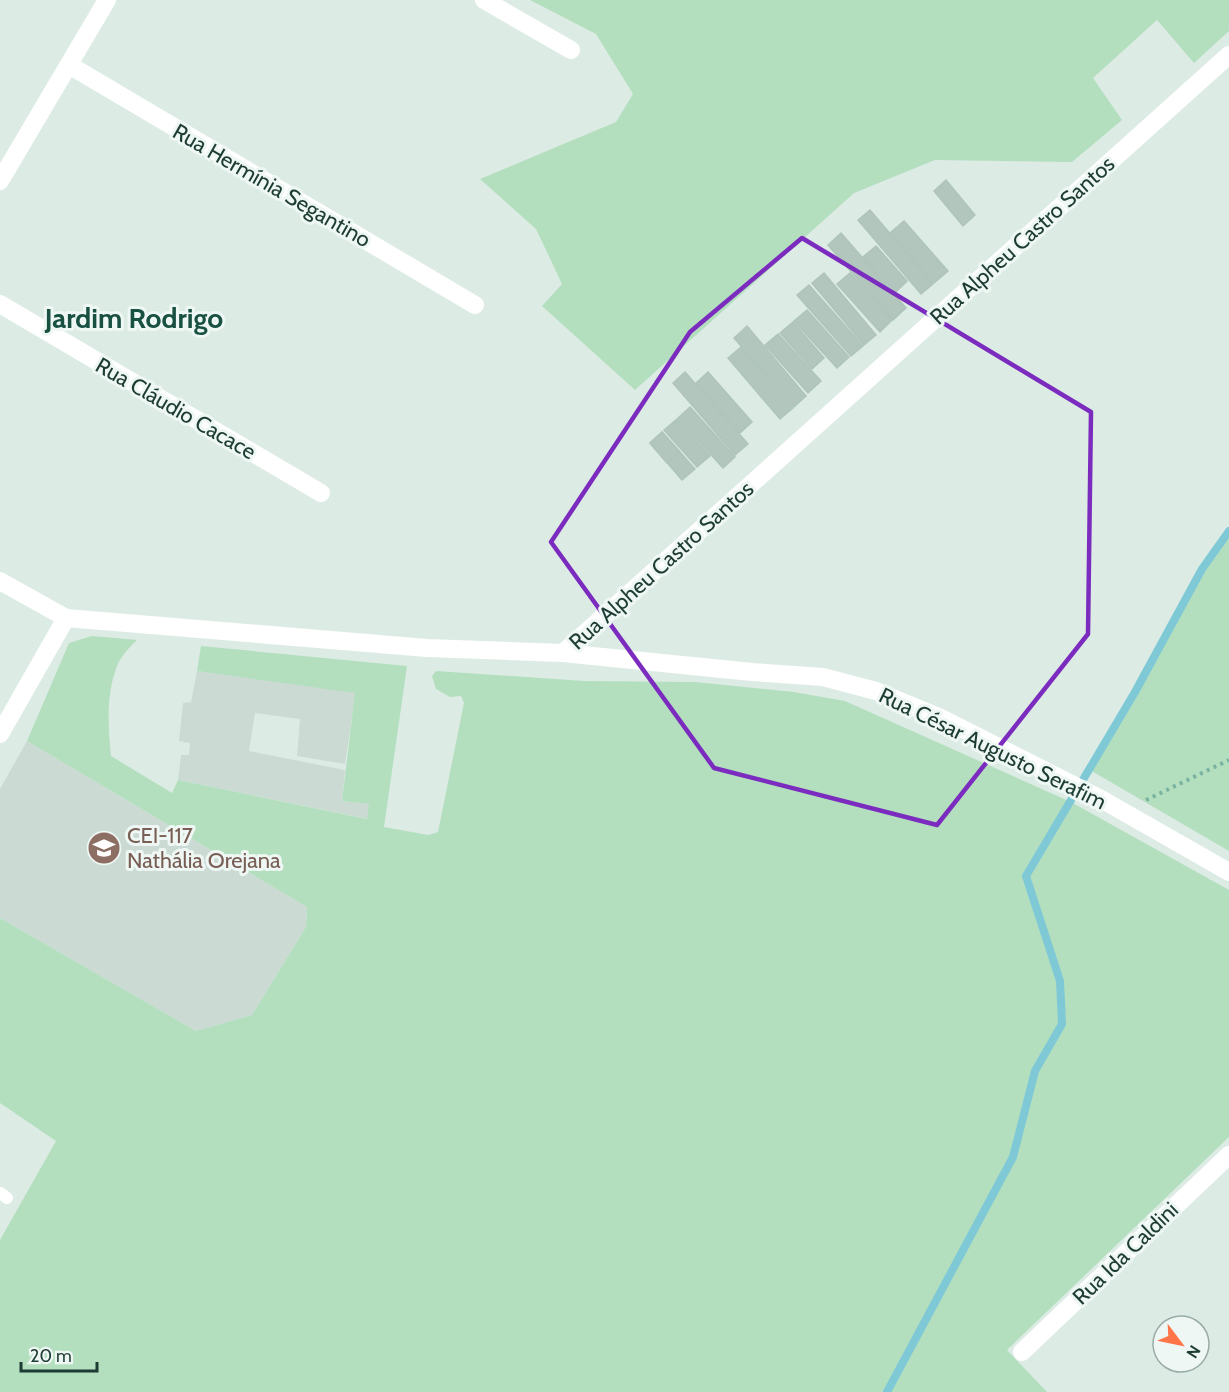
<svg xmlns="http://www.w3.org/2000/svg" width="1229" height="1392" font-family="Cabin,sans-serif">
	<rect width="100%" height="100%" fill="#ddebe5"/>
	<!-- built -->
	<g fill="#cbdbd4">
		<polygon points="197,671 356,692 345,764 297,756 300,719 255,713 249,751 345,770 342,801 370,804 368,819 178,780 181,755 189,755 190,743 179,741 183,703 191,702"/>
		<polygon points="27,741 307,907 306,927 252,1015 196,1031 0,918 0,789"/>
	</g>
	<!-- green -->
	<g fill="#b3dfbf">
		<polygon points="530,0 1229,0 1229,31 1194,63 1157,20 1093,78 1122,120 1072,162 935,160 854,193 635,390 542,306 562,284 536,229 480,179 616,122 633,94 596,34"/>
		<polygon points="1229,531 1229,851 1090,770 1135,692 1202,569"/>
		<path d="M92,636L137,640C129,648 121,656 117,666C106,694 108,727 111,756L172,793L178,780L367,819L369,804L342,801L355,693L197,671L201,646L407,666L384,827L428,835L438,832L464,703L461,696L450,697L436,689L432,676L436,671L584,681L695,682L794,692L845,701L1071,802L1229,890V1137L1007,1350L1047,1392H0V1240L56,1141L0,1103V918L196,1031L252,1015L306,927L307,907L27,741L69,643Z"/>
	</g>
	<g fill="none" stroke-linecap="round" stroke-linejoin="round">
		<!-- stream -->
		<polyline stroke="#7fc9d7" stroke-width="8" points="887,1392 1013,1157 1035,1071 1062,1024 1060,981 1026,876 1135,692 1202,569 1229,531"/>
	</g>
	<!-- building -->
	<g fill="#b2c6be" stroke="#afc5bc" stroke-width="1.5">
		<polygon points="946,180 975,215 963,226 934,191"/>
		<polygon points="870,210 933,284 921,294 858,220"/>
		<polygon points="904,221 948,271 934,283 890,233"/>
		<polygon points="841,233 906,308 893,320 828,245"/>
		<polygon points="876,246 907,281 895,293 863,257"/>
		<polygon points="824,273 876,335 864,345 812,283"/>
		<polygon points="850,273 892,320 880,332 837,284"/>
		<polygon points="809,285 863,346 851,356 797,295"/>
		<polygon points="807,310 849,357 837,368 794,321"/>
		<polygon points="793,322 824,358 812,369 780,333"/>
		<polygon points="747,326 806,396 794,407 734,338"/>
		<polygon points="778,334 821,381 808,393 765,345"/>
		<polygon points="741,347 793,408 780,419 728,358"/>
		<polygon points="685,372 748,444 735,455 673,383"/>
		<polygon points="708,372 752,422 740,433 696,383"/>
		<polygon points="690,407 735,457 723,468 678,418"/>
		<polygon points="677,419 710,456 697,467 664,430"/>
		<polygon points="662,432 695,469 682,480 650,443"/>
		<polygon points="662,432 680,452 667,463 650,443"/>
	</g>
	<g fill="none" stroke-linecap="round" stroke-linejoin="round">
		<!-- path -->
		<polyline stroke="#7ab2a1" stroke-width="4" stroke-dasharray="3 4.5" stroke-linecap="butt" points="1146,800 1229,760"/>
		<!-- service -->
		<polyline stroke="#fff" stroke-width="12" points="0,1193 7,1198"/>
		<!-- minor -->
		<g stroke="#fff" stroke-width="18">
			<polyline points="484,0 571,50"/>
			<polyline points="69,65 475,305"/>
			<polyline points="0,181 107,0"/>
			<polyline points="0,304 321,493"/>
			<polyline points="0,581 66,618 427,648 563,653 752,672 823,677 876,691 941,718 1101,799 1229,872"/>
			<polyline points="563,653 1229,55"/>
			<polyline points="0,734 66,618"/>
			<polyline points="1022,1352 1229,1155"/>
		</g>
	</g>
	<!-- marked area -->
	<path fill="none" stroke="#7b2cbf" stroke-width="4.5" stroke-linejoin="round" d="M802,238L1091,412L1088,634L937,825L714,768L551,542L690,332Z"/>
	<!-- icons -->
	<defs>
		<symbol id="school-disc" viewBox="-11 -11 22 22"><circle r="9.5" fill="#8d6e63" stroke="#eef7f3"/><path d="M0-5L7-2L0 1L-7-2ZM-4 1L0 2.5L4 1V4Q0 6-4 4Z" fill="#fff"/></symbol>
	</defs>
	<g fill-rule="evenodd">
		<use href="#school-disc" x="85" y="829" width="38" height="38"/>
	</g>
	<g text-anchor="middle" stroke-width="6" stroke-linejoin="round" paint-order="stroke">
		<!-- street labels -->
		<g font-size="22" fill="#1d3c34" stroke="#eef7f3">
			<text transform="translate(272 185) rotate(30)" y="8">Rua Hermínia Segantino</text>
			<text transform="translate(1022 240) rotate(-42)" y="8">Rua Alpheu Castro Santos</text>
			<text transform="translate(176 408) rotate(30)" y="8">Rua Cláudio Cacace</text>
			<text transform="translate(661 565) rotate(-42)" y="8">Rua Alpheu Castro Santos</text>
			<text transform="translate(993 748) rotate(26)" y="8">Rua César Augusto Serafim</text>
			<text transform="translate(1125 1253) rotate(-44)" y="8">Rua Ida Caldini</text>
		</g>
		<!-- education labels -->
		<g font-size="22" fill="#785e54" stroke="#eef7f3" text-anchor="start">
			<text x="127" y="843">CEI-117<tspan x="127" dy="25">Nathália Orejana</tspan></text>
		</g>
		<!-- district labels -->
		<g font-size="28" font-weight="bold" fill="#185042" stroke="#eef7f3">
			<text x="134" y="328">Jardim Rodrigo</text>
		</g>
	</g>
	<!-- north arrow -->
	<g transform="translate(1181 1344) rotate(122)"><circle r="28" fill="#eef7f3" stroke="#9aaca7" stroke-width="1.5"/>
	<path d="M0-4.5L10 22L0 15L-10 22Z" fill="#ff7547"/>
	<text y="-9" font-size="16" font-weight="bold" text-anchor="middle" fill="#1d3c34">N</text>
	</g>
	<!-- scale -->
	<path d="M21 1362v9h76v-9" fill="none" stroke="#1d3c34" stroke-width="3"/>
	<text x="30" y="1362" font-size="18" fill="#1d3c34" stroke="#eef7f3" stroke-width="4.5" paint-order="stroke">20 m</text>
</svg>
